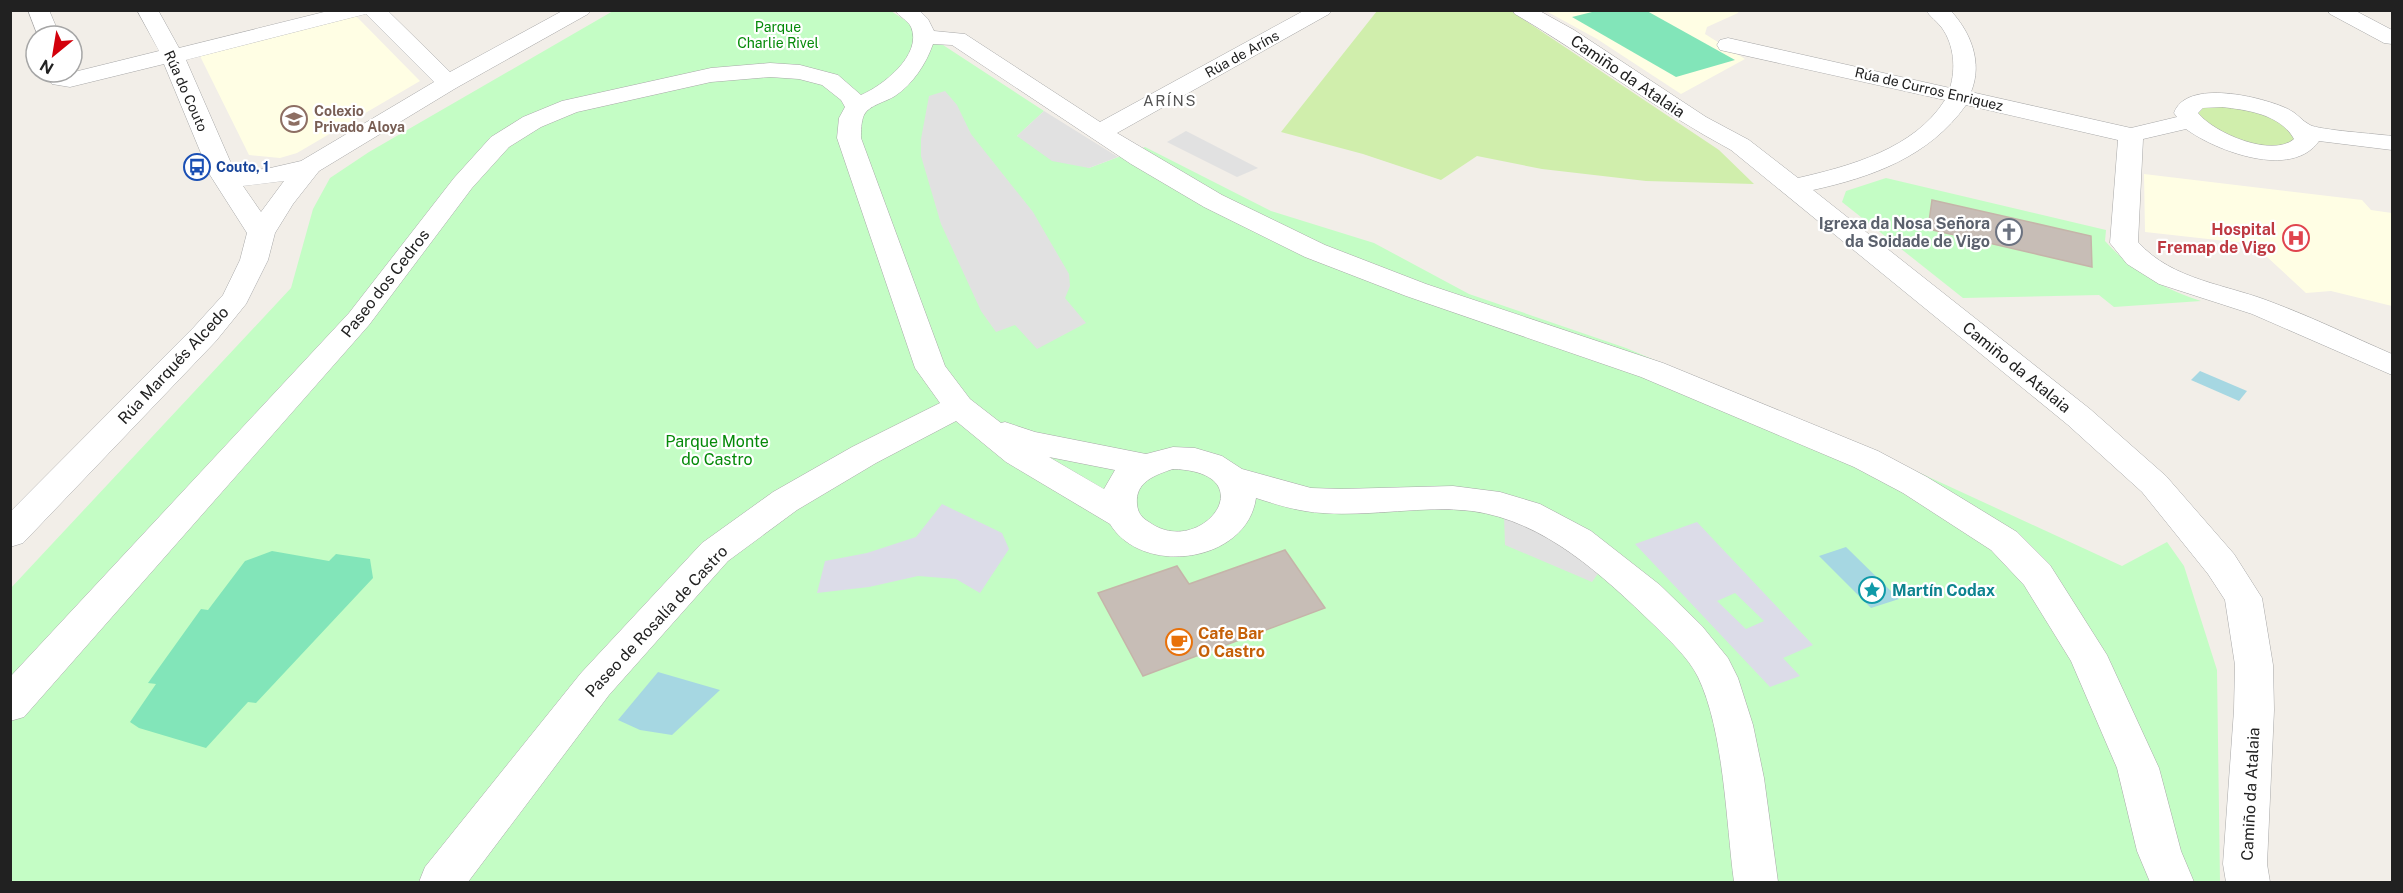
<svg xmlns="http://www.w3.org/2000/svg" width="2403" height="893" font-family="'Public Sans',sans-serif">
	<rect width="100%" height="100%" fill="#f2eee8"/>
	<!-- education -->
	<g fill="#fffee4">
		<polygon points="1546,11 1739,11 1738,13 1707,27 1705,34 1745,59 1681,94 1597,39"/>
		<polygon points="354,14 420,81 297,153 280,158 249,155 199,54"/>
		<polygon points="2144,174 2362,200 2371,210 2392,213 2392,306 2331,291 2306,293 2253,244 2145,232"/>
	</g>
	<!-- grass -->
	<g fill="#d0eeac">
		<polygon points="1377,11 1511,11 1719,150 1754,184 1646,181 1542,169 1477,156 1441,180 1363,154 1281,132"/>
		<path d="M2218,103L2265,112L2295,132L2294,141C2253,158 2226,135 2194,113L2202,106Z"/>
	</g>
	<!-- park -->
	<g fill="#c4fdc5">
		<polygon points="613,11 891,11 1044,111 1017,136 1089,168 1145,147 1271,211 1374,243 1469,294 1626,348 1894,461 2122,566 2167,542 2184,566 2217,670 2220,882 11,882 10,589 291,288 313,209 330,178 369,152"/>
		<path d="M1886,178L2106,230L2105,241C2132,271 2163,289 2201,301L2114,307L2099,295L1963,298L1842,202L1846,191Z"/>
	</g>
	<!-- pitch -->
	<g fill="#82e5b9">
		<polygon points="1596,11 1647,11 1735,60 1676,77 1572,17"/>
		<polygon points="272,551 329,561 336,554 370,559 373,578 256,703 248,702 206,748 139,728 130,722 156,684 148,683 201,609 208,610 245,561"/>
	</g>
	<!-- parking -->
	<g fill="#e1e1e1">
		<polygon points="945,91 957,105 971,134 1033,212 1069,274 1070,286 1065,298 1086,323 1037,349 1015,325 996,332 981,311 941,224 921,156 921,139 929,96"/>
		<polygon points="1044,111 1118,157 1089,168 1052,161 1017,136"/>
		<polygon points="1186,131 1258,168 1237,177 1167,142"/>
		<polygon points="1504,515 1604,565 1592,582 1505,545"/>
	</g>
	<!-- plaza -->
	<g fill="#dcdce8" fill-rule="evenodd">
		<polygon points="942,504 1002,533 1009,549 980,593 956,579 918,576 869,587 817,593 825,561 867,553 916,537"/>
		<path d="M1697,522L1813,645L1783,658L1800,676L1770,687L1635,544ZM1735,593L1764,621L1746,629L1717,601Z"/>
	</g>
	<!-- water -->
	<g fill="#a6d7e2">
		<polygon points="2200,371 2247,391 2239,401 2191,380"/>
		<polygon points="1846,547 1899,599 1871,608 1819,556"/>
		<polygon points="658,672 720,690 672,735 640,730 618,720"/>
	</g>
	<!-- building -->
	<g fill="#c7bdb6" stroke="#c5b4a9" stroke-width="1.5">
		<polygon points="1932,200 2091,236 2092,267 1928,229"/>
		<polygon points="1285,550 1325,608 1143,676 1098,593 1177,566 1189,584"/>
	</g>
	<g fill="none" stroke-linecap="round" stroke-linejoin="round">
		<defs>
			<g id="minor">
				<polygon points="28,10 49,10 60,36 38,36"/>
				<path d="M137,10H158L179,48L332,10H387L450,72L564,10H591L588,14L456,88L319,171L293,204L275,233L268,260L246,304L216,341L23,543L10,547V512L194,327L223,295L240,260L247,233L210,175L164,64L70,87L52,84L42,72L70,73L159,51ZM366,14L434,82L301,161L266,169L234,170L186,60ZM284,181L261,212L243,186Z"/>
				<path d="M895,10H919L928,19L934,31L965,34L1100,122L1305,10H1332L1329,14L1117,133L1222,195L1325,245L1426,284L1663,363L1878,451L1927,477L2017,532L2050,565L2107,655L2159,768L2181,851L2194,882H2150L2137,851L2117,768L2071,661L2024,585L1991,550L1903,493L1854,467L1641,377L1406,296L1305,257L1204,207L1131,164L952,45L933,44C926,64 913,84 895,96C886,102 869,105 864,115C861,122 861,131 861,138L945,366L970,399L1001,423L1005,422L1035,432L1146,454L1173,447L1195,448L1222,456L1242,469L1311,488L1341,489L1453,486L1500,492L1540,504L1591,531L1660,585L1702,626L1728,658L1738,678L1753,725L1764,778L1778,882H1734C1726,822 1724,731 1698,677C1688,657 1669,640 1654,625C1603,576 1545,521 1472,511C1423,505 1372,517 1323,513C1300,512 1278,505 1256,498C1247,563 1142,577 1110,524L1006,462L956,421L876,463L797,510L728,561L609,695L468,882H419L425,867L581,673L702,543L773,492L852,447L940,403L915,368L837,138L839,118L845,107L841,100L822,85L799,79L770,77L711,82L577,112L541,127L509,147L472,188L369,325L24,717L10,721V677L349,313L454,178L491,137L523,117L562,101L711,68L770,63L800,65L838,75L861,95C882,86 923,55 911,27C908,20 899,17 895,10ZM1049,457L1115,470L1104,489ZM1173,469C1268,472 1201,560 1149,522C1141,517 1138,513 1137,504C1135,482 1155,475 1173,469Z"/>
				<path d="M1512,10H1538L1574,30L1706,117L1749,140L1798,178C1850,166 1914,149 1945,100L1720,50L1717,45L1720,40L1728,38L1950,88C1956,68 1954,45 1942,28C1937,21 1930,17 1926,10H1950C1971,32 1983,63 1971,92L2131,128L2177,117L2174,113C2186,78 2263,97 2288,109C2297,113 2302,121 2310,125C2319,130 2378,134 2392,136V150L2319,141C2292,180 2216,151 2186,129L2143,139L2138,242C2173,281 2227,284 2274,303C2314,318 2353,337 2392,354V375L2252,314L2159,284L2127,264L2110,243L2118,140L1966,105C1929,157 1872,177 1813,190L2090,409L2166,476L2234,554L2262,598L2273,665L2274,710L2267,864L2270,882H2226L2223,864L2234,710L2235,665L2225,600L2208,574L2142,492L2068,425L1731,150C1656,110 1589,57 1515,14ZM2222,107C2247,110 2280,114 2294,139C2272,158 2214,133 2198,113L2203,108Z"/>
				<polygon points="2327,10 2354,10 2392,30 2392,44 2384,43 2330,14"/>
			</g>
		</defs>
		<!-- minor casing -->
		<use href="#minor" stroke="#a8a8a8" stroke-width="1"/>
		<!-- minor -->
		<use href="#minor" fill="#fff" fill-rule="evenodd"/>
	</g>
	<!-- icons -->
	<defs>
		<symbol id="school-ring" viewBox="-11 -11 22 22"><circle r="9.5" fill="#fff" stroke="#8d6e63" stroke-width="1.5"/><path d="M0-5L7-2L0 1L-7-2ZM-4 1L0 2.5L4 1V4Q0 6-4 4Z" fill="#8d6e63"/></symbol>
		<symbol id="bus-ring" viewBox="-11 -11 22 22"><circle r="9.5" fill="#fff" stroke="#1a4fb4" stroke-width="1.5"/><path d="M-5-6H5V4H4V6H2V4H-2V6H-4V4H-5ZM-3.5-4V0h7V-4ZM-3.5 1.2v1.5H-2V1.2ZM2 1.2v1.5H3.5V1.2Z" fill="#1a4fb4"/></symbol>
		<symbol id="church-ring" viewBox="-11 -11 22 22"><circle r="9.5" fill="#fff" stroke="#6b7280" stroke-width="1.5"/><path d="M-1.2-6h2.4v3.5h3.3v2.4h-3.3V6h-2.4V-.1h-3.3v-2.4h3.3Z" fill="#6b7280"/></symbol>
		<symbol id="hospital-ring" viewBox="-11 -11 22 22"><circle r="9.5" fill="#fff" stroke="#e0444e" stroke-width="1.5"/><path d="M-5-5h3v3.5h4V-5h3V5h-3V1.5h-4V5h-3Z" fill="#e0444e"/></symbol>
		<symbol id="sight-ring" viewBox="-11 -11 22 22"><circle r="9.5" fill="#fff" stroke="#0f9aa8" stroke-width="1.5"/><path d="M0-6L1.8-2.2L6-1.7L2.9 1.2L3.7 5.4L0 3.3L-3.7 5.4L-2.9 1.2L-6-1.7L-1.8-2.2Z" fill="#0f9aa8"/></symbol>
		<symbol id="cafe-ring" viewBox="-11 -11 22 22"><circle r="9.5" fill="#fff" stroke="#e8710a" stroke-width="1.5"/><path d="M-5.5-4.5H6V0H3Q3 3.5 0 3.5H-2.5Q-5.5 3.5-5.5 0ZM3-3.2v2h1.7v-2ZM-6 4.5H4V6H-6Z" fill="#e8710a"/></symbol>
	</defs>
	<g fill-rule="evenodd">
		<use href="#school-ring" x="279" y="104" width="30" height="30"/>
		<use href="#bus-ring" x="182" y="152" width="30" height="30"/>
		<use href="#church-ring" x="1994" y="217" width="30" height="30"/>
		<use href="#hospital-ring" x="2281" y="223" width="30" height="30"/>
		<use href="#sight-ring" x="1857" y="575" width="30" height="30"/>
		<use href="#cafe-ring" x="1164" y="627" width="30" height="30"/>
	</g>
	<g text-anchor="middle" stroke-width="4.5" stroke-linejoin="round" paint-order="stroke">
		<!-- far-park labels -->
		<g font-size="14" fill="#058a09" stroke="#fff">
			<text x="778" y="32">Parque<tspan x="778" dy="16">Charlie Rivel</tspan></text>
		</g>
		<!-- far-street labels -->
		<g font-size="14" fill="#212121" stroke="#fff">
			<text transform="translate(1242 54) rotate(-29)" y="5">Rúa de Aríns</text>
			<text transform="translate(1929 89) rotate(13)" y="5">Rúa de Curros Enriquez</text>
			<text transform="translate(186 91) rotate(66)" y="5">Rúa do Couto</text>
		</g>
		<!-- far-education labels -->
		<g font-size="14" font-weight="bold" fill="#785e54" stroke="#fff" text-anchor="start">
			<text x="314" y="116">Colexio<tspan x="314" dy="16">Privado Aloya</tspan></text>
		</g>
		<!-- far-transit labels -->
		<g font-size="14" font-weight="bold" fill="#164399" stroke="#fff" text-anchor="start">
			<text x="216" y="172">Couto, 1</text>
		</g>
		<!-- far-neighbourhood labels -->
		<g font-size="15" letter-spacing="1.5" fill="#545454" stroke="#fff">
			<text x="1170" y="106">ARÍNS</text>
		</g>
		<!-- street labels -->
		<g font-size="16" fill="#212121" stroke="#fff">
			<text transform="translate(1628 76) rotate(34)" y="6">Camiño da Atalaia</text>
			<text transform="translate(385 283) rotate(-52)" y="6">Paseo dos Cedros</text>
			<text transform="translate(173 365) rotate(-47)" y="6">Rúa Marqués Alcedo</text>
			<text transform="translate(2017 367) rotate(39)" y="6">Camiño da Atalaia</text>
			<text transform="translate(656 621) rotate(-47)" y="6">Paseo de Rosalía de Castro</text>
			<text transform="translate(2250 794) rotate(-87)" y="6">Camiño da Atalaia</text>
		</g>
		<!-- worship labels -->
		<g font-size="16" font-weight="bold" fill="#5b616d" stroke="#fff" text-anchor="end">
			<text x="1990" y="229">Igrexa da Nosa Señora<tspan x="1990" dy="18">da Soidade de Vigo</tspan></text>
		</g>
		<!-- health labels -->
		<g font-size="16" font-weight="bold" fill="#be3a42" stroke="#fff" text-anchor="end">
			<text x="2276" y="235">Hospital<tspan x="2276" dy="18">Fremap de Vigo</tspan></text>
		</g>
		<!-- park labels -->
		<g font-size="16" fill="#058a09" stroke="#fff">
			<text x="717" y="447">Parque Monte<tspan x="717" dy="18">do Castro</tspan></text>
		</g>
		<!-- culture labels -->
		<g font-size="16" font-weight="bold" fill="#0d838f" stroke="#fff" text-anchor="start">
			<text x="1892" y="596">Martín Codax</text>
		</g>
		<!-- food labels -->
		<g font-size="16" font-weight="bold" fill="#c56008" stroke="#fff" text-anchor="start">
			<text x="1198" y="639">Cafe Bar<tspan x="1198" dy="18">O Castro</tspan></text>
		</g>
	</g>
	<!-- border -->
	<rect width="2403" height="893" fill="none" stroke="#212121" stroke-width="24"/>
	<!-- north arrow -->
	<g transform="translate(54 54) rotate(210)"><circle r="28" fill="#ffffff" stroke="#a6a6a6" stroke-width="1.5"/>
	<path d="M0-4.5L10 22L0 15L-10 22Z" fill="#d3000b"/>
	<text y="-9" font-size="16" font-weight="bold" text-anchor="middle" fill="#212121">N</text>
	</g>
</svg>
